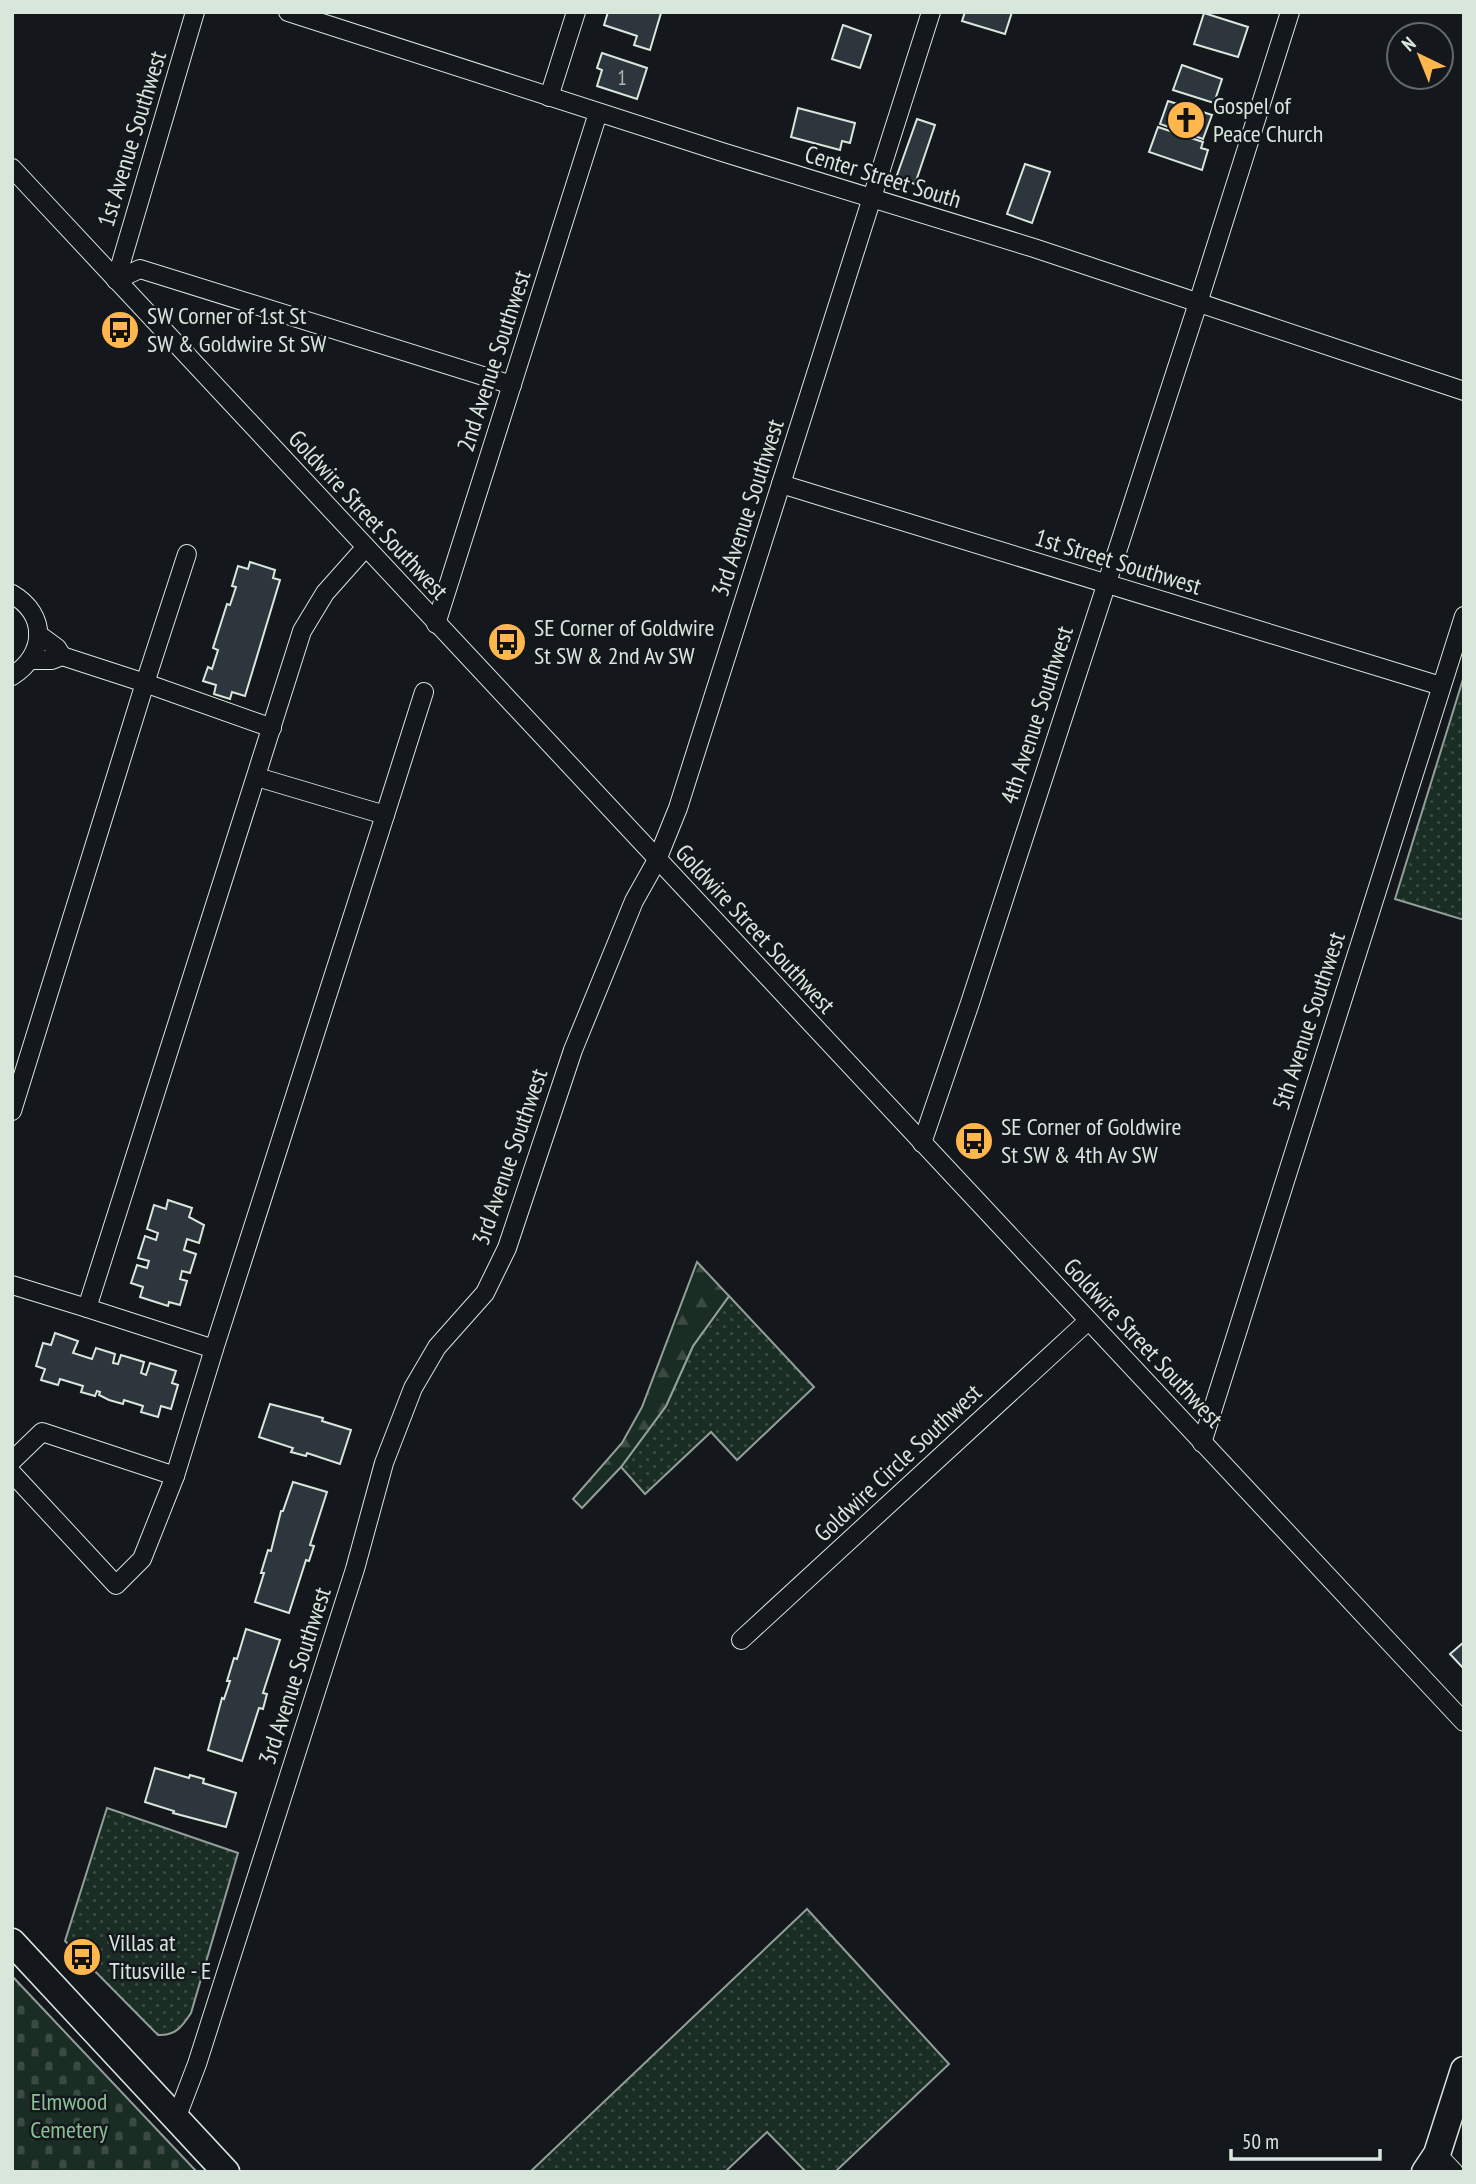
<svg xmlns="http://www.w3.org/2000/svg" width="1476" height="2184" font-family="'PT Sans Narrow',sans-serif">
	<defs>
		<pattern id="grass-dots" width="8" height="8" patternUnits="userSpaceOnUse" patternTransform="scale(1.75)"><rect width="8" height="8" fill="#1a2d24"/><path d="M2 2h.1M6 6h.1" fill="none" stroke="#3b4b43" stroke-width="1.8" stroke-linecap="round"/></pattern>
		<pattern id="forest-firs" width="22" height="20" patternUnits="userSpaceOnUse" patternTransform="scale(1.75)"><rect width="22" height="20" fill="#1a2d24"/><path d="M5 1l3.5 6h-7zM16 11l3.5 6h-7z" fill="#3b4b43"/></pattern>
		<pattern id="cemetery-stones" width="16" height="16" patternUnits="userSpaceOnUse" patternTransform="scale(1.75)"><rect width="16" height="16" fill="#1a2d24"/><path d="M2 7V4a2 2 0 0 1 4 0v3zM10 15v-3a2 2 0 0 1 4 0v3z" fill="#3b4b43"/></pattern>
	</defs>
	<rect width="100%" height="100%" fill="#14181c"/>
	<!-- grass -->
	<g fill="url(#grass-dots)" stroke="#939e99" stroke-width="2">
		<polygon points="1464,676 1464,920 1395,899"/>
		<polygon points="729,1296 814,1387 737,1460 711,1432 645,1494 621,1467 666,1406 693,1346"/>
		<path d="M107,1808L238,1853L191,2013C182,2027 175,2036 158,2035L65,1941Z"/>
		<polygon points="807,1909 949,2064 835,2172 806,2172 767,2132 725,2172 530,2172"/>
	</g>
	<!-- forest -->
	<polygon fill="url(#forest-firs)" stroke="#939e99" stroke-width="2" points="697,1262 729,1296 693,1346 666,1406 621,1467 582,1508 573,1499 622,1443 642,1407"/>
	<!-- cemetery -->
	<polygon fill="url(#cemetery-stones)" stroke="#939e99" stroke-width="2" points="12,1976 197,2172 12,2172"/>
	<!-- building -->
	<g fill="#2c363c" stroke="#d8e6dc" stroke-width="2">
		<polygon points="608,12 661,13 650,50 634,45 637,36 604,25"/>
		<polygon points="965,12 1012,12 1005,34 962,21"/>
		<polygon points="1204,13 1248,27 1238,57 1194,44"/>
		<polygon points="843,25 871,35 860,68 832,59"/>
		<polygon points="602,53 647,68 637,99 597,86 602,70 597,68"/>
		<polygon points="1182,65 1222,79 1214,103 1173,90"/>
		<polygon points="1168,101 1212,115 1203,139 1160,124"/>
		<polygon points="798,108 855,123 850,143 842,141 840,150 791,137"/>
		<polygon points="917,119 935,125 915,184 896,178"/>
		<polygon points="1158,127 1203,142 1201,148 1208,150 1202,170 1149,152"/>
		<polygon points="1025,164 1050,172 1032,223 1007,214"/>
		<polygon points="250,562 275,570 273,578 280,580 245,696 232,692 230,699 214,694 216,685 203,681 208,667 212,669 218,650 213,648 227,604 230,605 236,587 232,586 238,566 248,569"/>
		<polygon points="168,1200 192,1208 189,1217 204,1225 199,1243 187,1239 184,1250 196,1254 190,1273 182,1271 180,1279 187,1281 180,1305 169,1302 168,1306 140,1297 143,1287 131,1283 137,1265 147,1268 149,1261 138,1258 145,1236 156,1240 158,1233 147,1229 154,1205 166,1209"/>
		<polygon points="55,1333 78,1341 73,1353 92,1359 96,1348 115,1354 113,1363 118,1364 121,1355 144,1362 141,1373 146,1375 150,1363 176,1371 172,1383 178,1385 171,1409 161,1406 158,1417 141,1412 143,1406 124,1400 123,1404 109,1400 99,1395 100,1392 97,1391 95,1396 81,1392 83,1386 60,1379 58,1385 41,1380 45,1369 36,1366 43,1343 51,1345"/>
		<polygon points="270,1404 323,1418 322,1421 351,1430 340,1464 307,1453 306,1456 291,1452 293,1448 259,1437"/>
		<polygon points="293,1482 327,1492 310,1545 314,1546 309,1561 306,1560 289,1613 255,1602 264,1573 261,1573 268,1550 271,1551 281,1511 283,1511"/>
		<polygon points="246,1629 280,1640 263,1693 267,1694 263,1709 259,1708 242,1761 208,1750 222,1698 224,1699 230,1681 227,1681 234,1658 237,1659"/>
		<polygon points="1464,1642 1464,1669 1450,1654"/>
		<polygon points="155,1768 189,1778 190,1775 204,1779 203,1783 236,1793 226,1827 173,1813 174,1811 145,1802"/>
	</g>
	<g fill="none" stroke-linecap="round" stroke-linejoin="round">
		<defs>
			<g id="street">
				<polyline points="288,12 722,152 1034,248 1464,391"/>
				<polyline points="549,97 576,12"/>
				<polyline points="12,168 1464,1722"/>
				<polyline points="116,280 140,269 512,385"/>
				<polyline points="116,280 195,12"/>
				<polyline points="781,484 1441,686"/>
				<path d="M12,594C48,615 46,655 12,676"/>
				<polyline points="436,624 598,113"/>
				<polyline points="62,656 145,683 187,554"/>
				<polyline points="31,660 52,660 62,656 57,648 38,634"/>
				<polyline points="257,777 385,815 214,1349 87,1308 302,631 325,593 365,548"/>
				<polyline points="385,815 424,692"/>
				<polyline points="12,1111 145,683 272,728"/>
				<polyline points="922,1143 970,1003 1198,303 1290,12"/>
				<polyline points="12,1285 87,1308"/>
				<polyline points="1202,1443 1464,616"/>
				<polyline points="12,1461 42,1432 175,1476 214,1349"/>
				<polyline points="12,1473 116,1585 142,1559 175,1476"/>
				<polyline points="741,1640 1088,1321"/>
				<polyline points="176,2119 197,2064 355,1569 384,1463 413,1388 437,1347 485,1293 507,1248 573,1050 634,901 657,860 678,808 931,12"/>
				<polyline points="1437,2154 1454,2172"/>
			</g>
			<g id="secondary">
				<polyline points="12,1942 226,2172"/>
				<polyline points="1425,2172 1437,2154 1464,2070"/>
			</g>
		</defs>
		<!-- street casing -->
		<use href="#street" stroke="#d8e6dc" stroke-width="20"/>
		<!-- secondary casing -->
		<use href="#secondary" stroke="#d8e6dc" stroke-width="29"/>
		<!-- street -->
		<use href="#street" stroke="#14181c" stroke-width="18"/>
		<!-- secondary -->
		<use href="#secondary" stroke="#14181c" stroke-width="26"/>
	</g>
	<!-- icons -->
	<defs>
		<symbol id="church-disc" viewBox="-11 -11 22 22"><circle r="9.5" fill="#ffb74d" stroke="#14181c"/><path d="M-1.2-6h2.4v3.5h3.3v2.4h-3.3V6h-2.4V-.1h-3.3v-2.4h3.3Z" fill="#111"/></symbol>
		<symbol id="bus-disc" viewBox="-11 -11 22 22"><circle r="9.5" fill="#ffb74d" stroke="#14181c"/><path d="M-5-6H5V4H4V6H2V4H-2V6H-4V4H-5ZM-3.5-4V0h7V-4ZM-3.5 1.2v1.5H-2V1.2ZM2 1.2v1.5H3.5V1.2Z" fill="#111"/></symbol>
	</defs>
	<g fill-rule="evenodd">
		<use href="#church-disc" x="1164" y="98" width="44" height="44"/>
		<use href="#bus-disc" x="98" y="308" width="44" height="44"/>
		<use href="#bus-disc" x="485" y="620" width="44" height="44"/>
		<use href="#bus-disc" x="952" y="1119" width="44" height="44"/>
		<use href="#bus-disc" x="60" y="1935" width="44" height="44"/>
	</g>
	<g text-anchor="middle" stroke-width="5" stroke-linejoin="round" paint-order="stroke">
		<!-- number labels -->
		<g font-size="21" fill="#adbab4">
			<text x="622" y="85">1</text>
		</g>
		<!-- poi labels -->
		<g font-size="24" fill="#d8e6dc" stroke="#14181c" text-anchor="start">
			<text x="1213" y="114">Gospel of<tspan x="1213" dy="28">Peace Church</tspan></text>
			<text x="147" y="324">SW Corner of 1st St<tspan x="147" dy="28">SW &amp; Goldwire St SW</tspan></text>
			<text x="534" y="636">SE Corner of Goldwire<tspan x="534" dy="28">St SW &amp; 2nd Av SW</tspan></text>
			<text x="1001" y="1135">SE Corner of Goldwire<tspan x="1001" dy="28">St SW &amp; 4th Av SW</tspan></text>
			<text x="109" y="1951">Villas at<tspan x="109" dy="28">Titusville - E</tspan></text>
		</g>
		<!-- street labels -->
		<g font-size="24" fill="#d8e6dc" stroke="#14181c">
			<text transform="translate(132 139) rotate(-73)" y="8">1st Avenue Southwest</text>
			<text transform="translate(883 177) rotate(17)" y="8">Center Street South</text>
			<text transform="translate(494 361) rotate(-72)" y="8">2nd Avenue Southwest</text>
			<text transform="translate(748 508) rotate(-72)" y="8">3rd Avenue Southwest</text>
			<text transform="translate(368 515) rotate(47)" y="8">Goldwire Street Southwest</text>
			<text transform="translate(1118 562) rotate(17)" y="8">1st Street Southwest</text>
			<text transform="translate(1037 715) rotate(-72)" y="8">4th Avenue Southwest</text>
			<text transform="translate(755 929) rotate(47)" y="8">Goldwire Street Southwest</text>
			<text transform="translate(1309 1021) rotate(-72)" y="8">5th Avenue Southwest</text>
			<text transform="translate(510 1157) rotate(-71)" y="8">3rd Avenue Southwest</text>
			<text transform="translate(1143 1343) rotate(47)" y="8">Goldwire Street Southwest</text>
			<text transform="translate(898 1463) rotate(-43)" y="8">Goldwire Circle Southwest</text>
			<text transform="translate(295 1676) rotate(-72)" y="8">3rd Avenue Southwest</text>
		</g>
		<!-- park labels -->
		<g font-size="24" fill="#8ac095" stroke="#14181c">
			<text x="69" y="2110">Elmwood<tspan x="69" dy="28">Cemetery</tspan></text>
		</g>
	</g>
	<!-- border -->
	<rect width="1476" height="2184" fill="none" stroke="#d8e6dc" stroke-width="28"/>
	<!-- north arrow -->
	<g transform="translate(1420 56) rotate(317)"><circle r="33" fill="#14181c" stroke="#626a69" stroke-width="2"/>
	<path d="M0-5L12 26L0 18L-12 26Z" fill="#ffb74d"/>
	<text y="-10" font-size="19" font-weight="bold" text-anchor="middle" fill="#d8e6dc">N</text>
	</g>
	<!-- scale -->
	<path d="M1231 2149v10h149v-10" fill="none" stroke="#d8e6dc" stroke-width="3.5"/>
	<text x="1242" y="2149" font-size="21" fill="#d8e6dc" stroke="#14181c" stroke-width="5" paint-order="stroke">50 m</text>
</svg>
